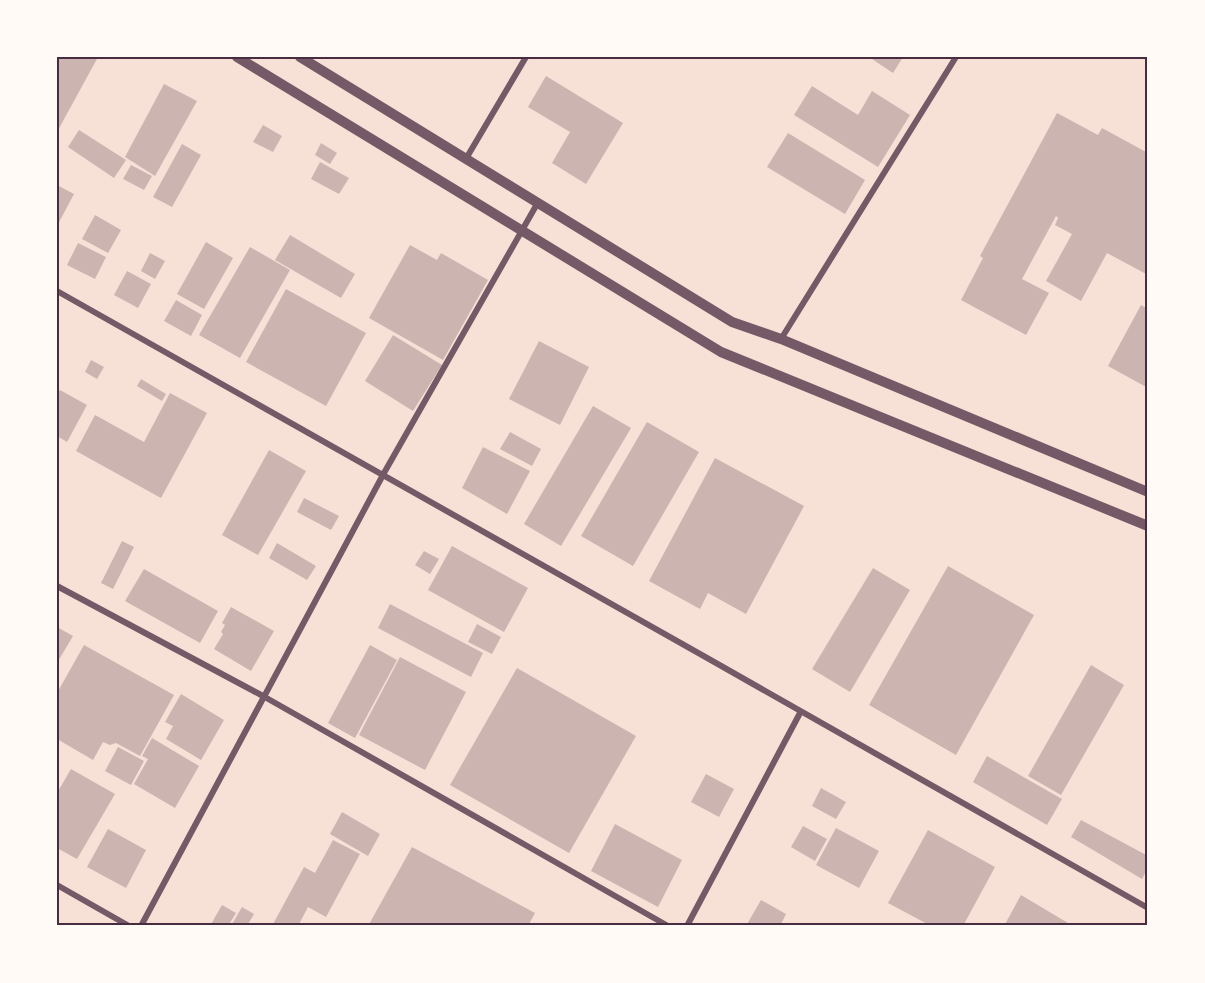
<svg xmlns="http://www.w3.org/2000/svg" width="1205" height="983" font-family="Ubuntu,sans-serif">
	<rect width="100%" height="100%" fill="#f7e1d7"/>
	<!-- building -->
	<g fill="#ccb4b1">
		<polygon points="57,57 98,57 57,132"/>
		<polygon points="869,57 903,57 893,73"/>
		<polygon points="546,76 623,123 586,184 552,163 570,132 528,107"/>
		<polygon points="164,84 197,101 155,176 125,157"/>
		<polygon points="812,86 858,115 872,91 910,115 878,167 794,115"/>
		<polygon points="1057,113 1098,135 1102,128 1148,153 1148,275 1107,253 1081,301 1046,281 1072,234 1055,225 1058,218 1056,216 1022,279 1049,293 1026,335 961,300 983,258 980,256"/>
		<polygon points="263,125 282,136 273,152 253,142"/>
		<polygon points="79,130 126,160 114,178 68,147"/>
		<polygon points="788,133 865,180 845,214 767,167"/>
		<polygon points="321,143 337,153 330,164 315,155"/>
		<polygon points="182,144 201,155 172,207 153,197"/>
		<polygon points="320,162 349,178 339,194 311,179"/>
		<polygon points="131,165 152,176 144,190 123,179"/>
		<polygon points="57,185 74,194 57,226"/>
		<polygon points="95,215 121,230 108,253 82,239"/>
		<polygon points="290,235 355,274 341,298 275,260"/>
		<polygon points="206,242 233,258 204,309 177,294"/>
		<polygon points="78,243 106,257 95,279 67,265"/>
		<polygon points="410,245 437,260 441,253 488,280 443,360 369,318"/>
		<polygon points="250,247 290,270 240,358 199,335"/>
		<polygon points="150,253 165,261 155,279 141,271"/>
		<polygon points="127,271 151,284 138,308 114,295"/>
		<polygon points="286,289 366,333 326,406 246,362"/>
		<polygon points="176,300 202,315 191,336 164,321"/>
		<polygon points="1141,305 1148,309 1148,388 1108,366"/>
		<polygon points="393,335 442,365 413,411 365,381"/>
		<polygon points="539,341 589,367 560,425 509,399"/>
		<polygon points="91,360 104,367 97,379 85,372"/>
		<polygon points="141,379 166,394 162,401 137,386"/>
		<polygon points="60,390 87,405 67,442 57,436 57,395"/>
		<polygon points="170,393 207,413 161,498 76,451 95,415 144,442"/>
		<polygon points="593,406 631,428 561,546 524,524"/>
		<polygon points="647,422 699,452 633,566 581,536"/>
		<polygon points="510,432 541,449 532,466 500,449"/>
		<polygon points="483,447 530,471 507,514 462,488"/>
		<polygon points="269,450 306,471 258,555 222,535"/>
		<polygon points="715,458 804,506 746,614 708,593 700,609 649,581"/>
		<polygon points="304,498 339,516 331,530 297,512"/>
		<polygon points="122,541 134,547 113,589 101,583"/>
		<polygon points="277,543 316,566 307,580 269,558"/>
		<polygon points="452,546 528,588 504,632 428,590"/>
		<polygon points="424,551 439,559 430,574 415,565"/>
		<polygon points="948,566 1034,615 956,755 869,705"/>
		<polygon points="873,568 910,590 850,692 812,669"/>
		<polygon points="144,569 218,611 200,643 125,601"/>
		<polygon points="390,604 483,653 471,677 378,628"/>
		<polygon points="231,607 274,631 251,671 214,649 223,634 221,632 225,625 222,623"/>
		<polygon points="477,624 501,637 492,654 468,642"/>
		<polygon points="57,627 73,636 57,663"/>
		<polygon points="84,645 174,695 140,756 116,743 110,745 103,742 93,760 57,739 57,693"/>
		<polygon points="370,645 397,660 355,738 328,723"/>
		<polygon points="400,657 466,692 425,770 359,735"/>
		<polygon points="1091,665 1124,685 1061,795 1028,776"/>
		<polygon points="517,668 636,736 569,853 450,785"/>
		<polygon points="181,694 224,720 201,760 166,739 173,726 165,722"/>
		<polygon points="152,738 199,766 175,808 134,784 148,759 142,756"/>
		<polygon points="118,747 144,761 131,785 105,771"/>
		<polygon points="987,756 1062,799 1047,825 973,782"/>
		<polygon points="71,769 115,794 77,859 57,848 57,793"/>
		<polygon points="706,774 734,789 719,817 691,802"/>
		<polygon points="821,788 846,802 836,819 812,806"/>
		<polygon points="342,812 380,834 368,856 330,834"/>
		<polygon points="1081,820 1148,856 1148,868 1142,879 1071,837"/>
		<polygon points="615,824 682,860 658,907 591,871"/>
		<polygon points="803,826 827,839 815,861 791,847"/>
		<polygon points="836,828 879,851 859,888 816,865"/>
		<polygon points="108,829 146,850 126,888 87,867"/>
		<polygon points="928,830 995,867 963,926 931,926 888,903"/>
		<polygon points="333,840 360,854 326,917 308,907 298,926 272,926 304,867 315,873"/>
		<polygon points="412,847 535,913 528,926 368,926"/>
		<polygon points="1021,895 1073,926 1004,926"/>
		<polygon points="761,900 786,914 780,926 746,926"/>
		<polygon points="222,905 236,913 228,926 210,926"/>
		<polygon points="242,907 254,914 247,926 231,926"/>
	</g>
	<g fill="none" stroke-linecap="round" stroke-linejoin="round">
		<!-- minor -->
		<g stroke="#755966" stroke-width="6">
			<polyline points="467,157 526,57"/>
			<path d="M57,291C422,494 784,703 1148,908"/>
			<polyline points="781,339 956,57"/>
			<polyline points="57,586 263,696 668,926"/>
			<polyline points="57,885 129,926"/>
			<polyline points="141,926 384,473 537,204"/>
			<polyline points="687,926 800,713"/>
		</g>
		<!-- tertiary -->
		<g stroke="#755966" stroke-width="10">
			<polyline points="237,57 721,352 1148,526"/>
			<polyline points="300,57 732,322 781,339 1148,492"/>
		</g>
	</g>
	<!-- border -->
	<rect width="1205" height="983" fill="none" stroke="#fffaf5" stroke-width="117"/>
	<rect x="58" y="58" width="1088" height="866" fill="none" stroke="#4a2c40" stroke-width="2"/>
</svg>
